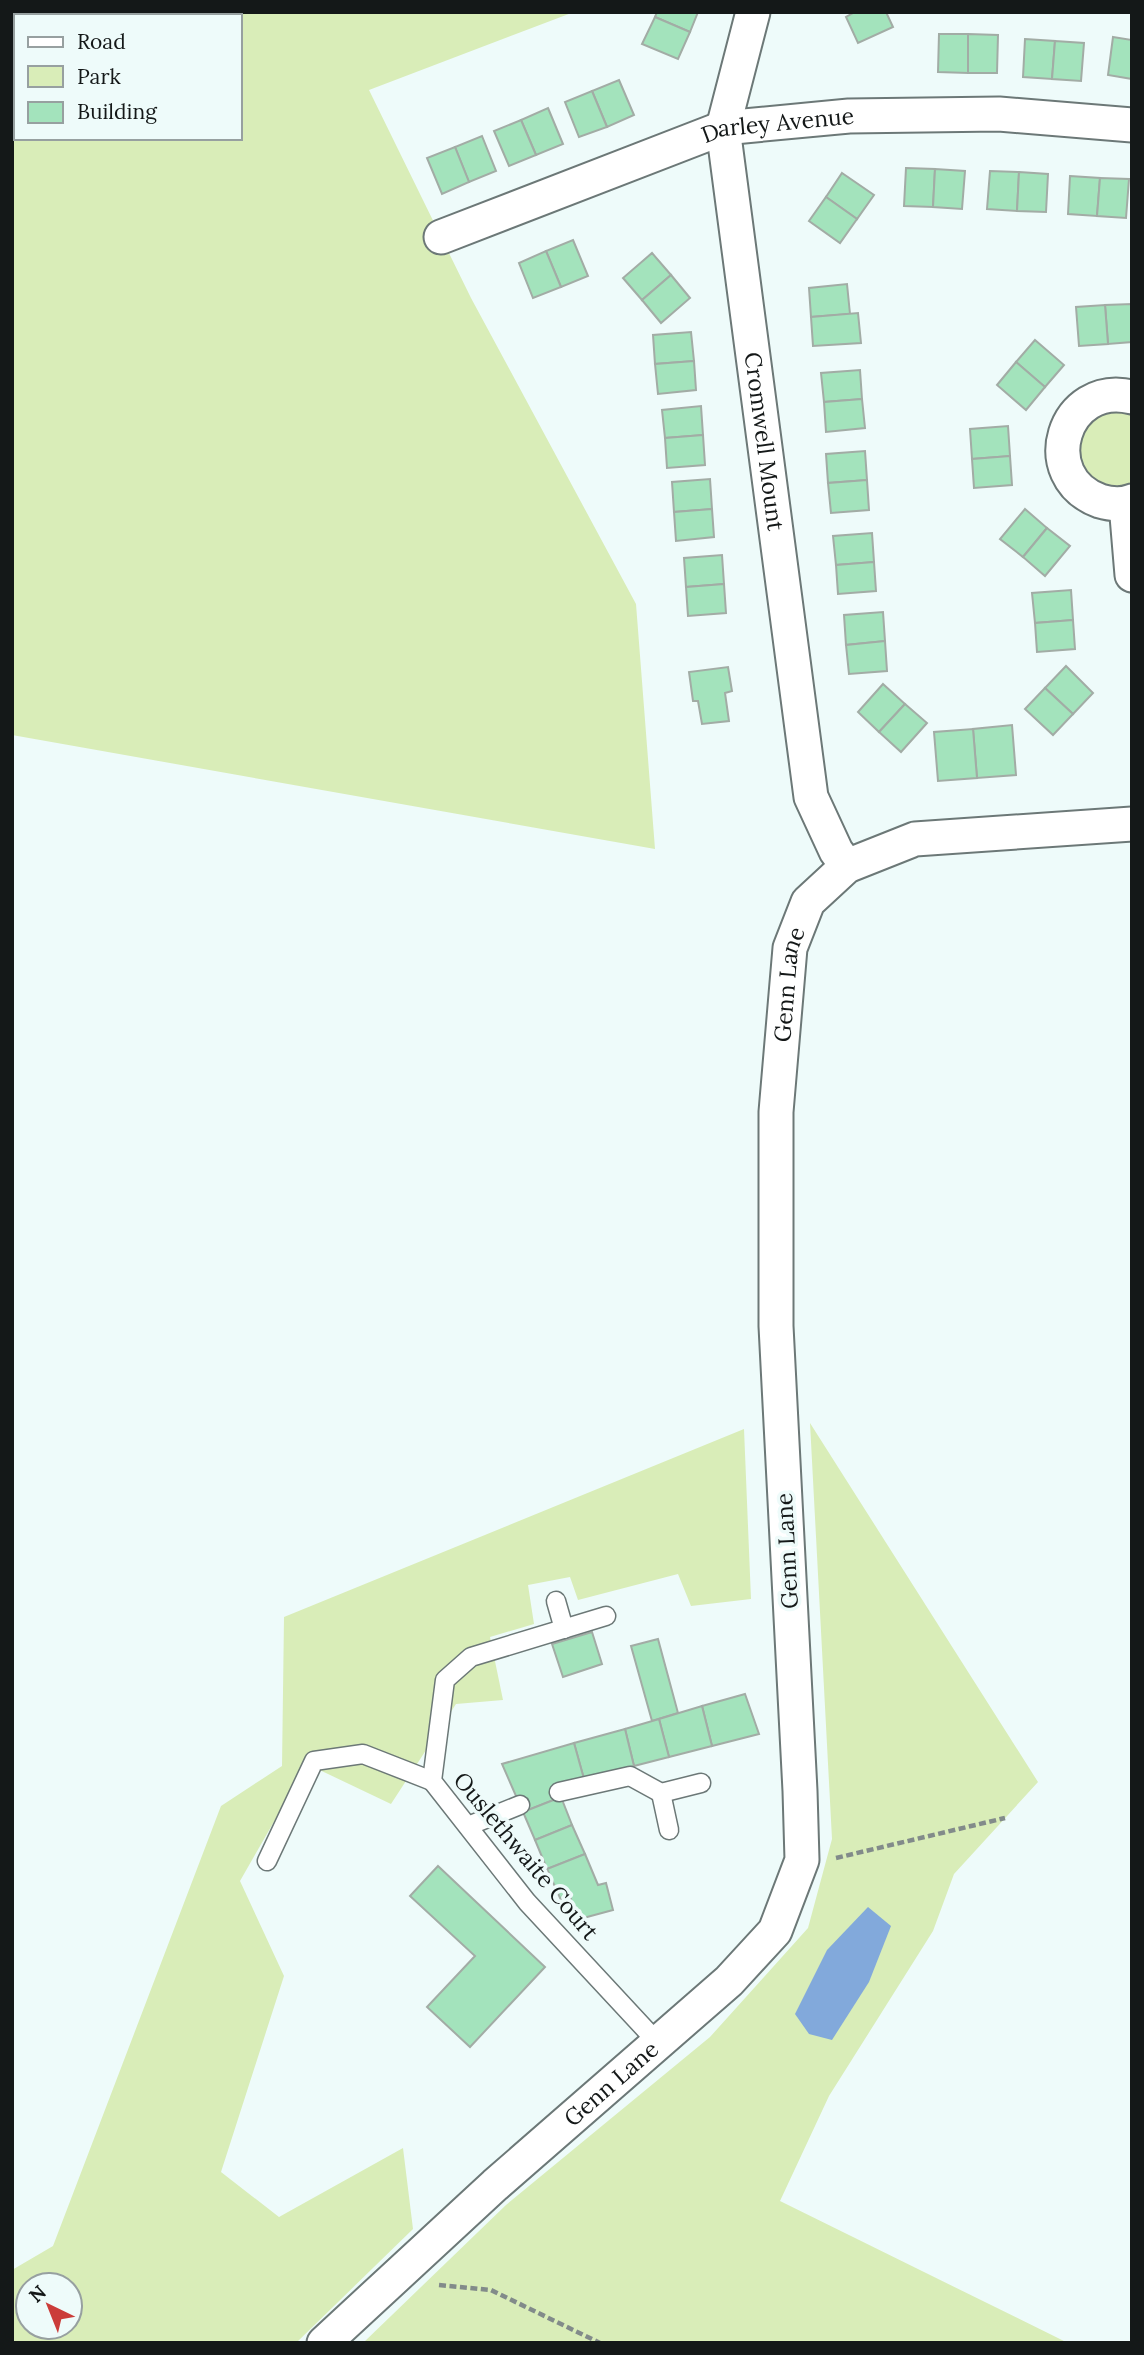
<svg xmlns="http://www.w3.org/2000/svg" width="1144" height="2355" font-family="Lora,serif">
	<rect width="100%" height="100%" fill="#eefbfa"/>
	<!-- green -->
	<g fill="#d9edb8" fill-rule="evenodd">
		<path d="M12,12H574L369,90L471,298L636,604L655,849L12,735ZM16,16H240V138H16Z"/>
		<path d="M1103,412H1132V486C1120,489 1105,489 1094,483C1078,473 1072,445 1082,429C1087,422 1096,417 1103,412Z"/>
		<polygon points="810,1423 1038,1782 954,1874 933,1931 829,2096 780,2201 1068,2343 363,2343 506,2205 710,2037 808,1928 832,1839"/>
		<path d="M744,1429L751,1599L691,1606L678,1574L578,1600L570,1577L528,1585L534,1624L490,1637L503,1700L456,1704L391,1804L307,1764L240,1881L284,1976L221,2172L279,2217L403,2148L413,2229L296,2343H12V2270L53,2246L221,1806L282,1766L284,1617ZM28,2285H70V2327H28Z"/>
	</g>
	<!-- water -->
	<polygon fill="#82a9db" points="868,1907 891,1926 869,1982 832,2040 809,2034 795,2014 827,1950"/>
	<!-- building -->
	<g fill="#a3e3bc" stroke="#a2aca5" stroke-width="2">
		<polygon points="657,12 698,12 690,32 655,17"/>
		<polygon points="855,12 886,12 893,27 858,43 846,17"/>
		<polygon points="655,17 690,32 678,59 642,44"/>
		<polygon points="939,34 968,34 968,73 938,72"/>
		<polygon points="968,34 998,35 997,73 968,73"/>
		<polygon points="1113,37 1132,40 1132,79 1108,75"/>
		<polygon points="1025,39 1055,41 1052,79 1023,77"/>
		<polygon points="1055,41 1084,43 1081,81 1052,79"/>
		<polygon points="619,80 634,115 607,127 592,91"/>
		<polygon points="592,91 607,127 579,137 565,102"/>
		<polygon points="548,108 563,144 536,155 521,120"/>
		<polygon points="521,120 536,155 509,166 494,131"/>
		<polygon points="482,136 496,171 469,182 455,147"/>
		<polygon points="455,147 469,182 442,194 427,158"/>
		<polygon points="906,168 935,169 933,207 904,206"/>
		<polygon points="935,169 965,171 962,209 933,207"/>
		<polygon points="990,171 1019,172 1017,211 987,209"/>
		<polygon points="1019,172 1048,174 1046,212 1017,211"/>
		<polygon points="842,173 874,195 857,219 826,197"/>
		<polygon points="1070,176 1100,178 1097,216 1068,214"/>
		<polygon points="1100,178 1129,179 1126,218 1097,216"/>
		<polygon points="826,197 857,219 840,243 809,221"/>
		<polygon points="573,240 588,276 561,287 546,251"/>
		<polygon points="546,251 561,287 533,298 519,263"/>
		<polygon points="652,253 671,275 642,300 623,278"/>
		<polygon points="671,275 690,298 661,323 642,300"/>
		<polygon points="847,284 850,314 811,317 809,288"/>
		<polygon points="1132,304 1132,342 1108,344 1105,305"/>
		<polygon points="1105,305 1108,344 1079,346 1076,307"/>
		<polygon points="858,313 861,343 813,346 811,317"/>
		<polygon points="691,332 694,361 655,364 653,335"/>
		<polygon points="1035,340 1064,365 1045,387 1016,362"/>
		<polygon points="694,361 696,390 658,394 655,364"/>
		<polygon points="1016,362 1045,387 1026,410 997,385"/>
		<polygon points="860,370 862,399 824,402 821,373"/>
		<polygon points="862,399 865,428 826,432 824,402"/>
		<polygon points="701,406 703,435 665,438 662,410"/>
		<polygon points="1008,426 1010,456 972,459 970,429"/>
		<polygon points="703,435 705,465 667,468 665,438"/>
		<polygon points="865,451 867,480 828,483 826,454"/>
		<polygon points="1010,456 1012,485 974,488 972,459"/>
		<polygon points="710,479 712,509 674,512 672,482"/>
		<polygon points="867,480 869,510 831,513 828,483"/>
		<polygon points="712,509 714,537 676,541 674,512"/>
		<polygon points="1025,509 1047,528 1023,557 1000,539"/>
		<polygon points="1047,528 1070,546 1045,576 1023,557"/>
		<polygon points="872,533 874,562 836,565 833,536"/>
		<polygon points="722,555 724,584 686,587 684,558"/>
		<polygon points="874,562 876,591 838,594 836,565"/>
		<polygon points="724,584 726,613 688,616 686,587"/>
		<polygon points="1071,590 1073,620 1035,623 1032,593"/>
		<polygon points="883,612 885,641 846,645 844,615"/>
		<polygon points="1073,620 1075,649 1037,652 1035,623"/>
		<polygon points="885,641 887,671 849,674 846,645"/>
		<polygon points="1066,666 1093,693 1073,714 1045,688"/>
		<polygon points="728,667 732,691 725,693 729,721 702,724 698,701 693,701 689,672"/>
		<polygon points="883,684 905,704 879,732 858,712"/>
		<polygon points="1045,688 1073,714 1053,735 1025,709"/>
		<polygon points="905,704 927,723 901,752 879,732"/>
		<polygon points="1012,725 1016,775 977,778 973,729"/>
		<polygon points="973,729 977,778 938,781 934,732"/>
		<polygon points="592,1632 602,1664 563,1677 552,1644"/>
		<polygon points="658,1639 678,1713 652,1721 631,1646"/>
		<polygon points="745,1694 759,1734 712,1746 702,1706"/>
		<polygon points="702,1706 712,1746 669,1757 659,1719"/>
		<polygon points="659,1719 669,1757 634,1766 625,1729"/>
		<polygon points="625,1729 634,1766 584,1779 574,1743"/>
		<polygon points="574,1743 584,1779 561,1797 523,1812 502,1764"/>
		<polygon points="561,1797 572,1825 535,1840 523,1812"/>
		<polygon points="572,1825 585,1854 547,1869 535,1840"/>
		<polygon points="585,1854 598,1885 606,1883 613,1910 576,1920 570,1895 561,1900 547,1869"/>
		<polygon points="438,1866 545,1967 470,2047 427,2007 475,1956 410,1896"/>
	</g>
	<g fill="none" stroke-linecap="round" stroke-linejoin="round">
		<defs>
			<g id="service">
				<polyline points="556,1601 564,1629"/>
				<polyline points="606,1616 471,1657 445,1680 432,1781 527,1902 658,2043"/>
				<polyline points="559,1792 630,1776 661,1793 701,1783"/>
				<polyline points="661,1793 669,1830"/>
				<polyline points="468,1826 520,1805"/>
				<polyline points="267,1861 314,1761 363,1754 432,1781"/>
			</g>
			<g id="minor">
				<path id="s1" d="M753,12L723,128L811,797L836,851L847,866"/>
				<path id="s2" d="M441,237L723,128L849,116L999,114L1132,125"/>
				<path d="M1132,397C1063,380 1034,477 1100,501C1110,504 1122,505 1132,501"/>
				<polyline points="1126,504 1132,575"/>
				<path id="s3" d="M324,2343L495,2185L729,1981L775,1931L802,1860L800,1791L776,1326V1112L790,948L808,902L847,866L915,839L1132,824"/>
			</g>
		</defs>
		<!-- service casing -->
		<use href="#service" stroke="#6c7877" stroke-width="21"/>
		<!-- minor casing -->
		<use href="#minor" stroke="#6c7877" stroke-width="37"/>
		<!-- path -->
		<g stroke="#828b8a" stroke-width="4.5" stroke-dasharray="7 3.5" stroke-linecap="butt">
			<polyline points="836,1858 1005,1818"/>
			<polyline points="439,2285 491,2290 600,2343"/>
		</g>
		<!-- service -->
		<use href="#service" stroke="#fff" stroke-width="18"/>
		<!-- minor -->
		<use href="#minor" stroke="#fff" stroke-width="33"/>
	</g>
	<g text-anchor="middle" stroke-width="7" stroke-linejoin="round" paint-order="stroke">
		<!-- street labels -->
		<g font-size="23" fill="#141818" stroke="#eefbfa">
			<text dy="8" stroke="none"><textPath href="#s2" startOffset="357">Darley Avenue</textPath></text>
			<text dy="8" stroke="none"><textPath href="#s1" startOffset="436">Cromwell Mount</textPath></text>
			<text dy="8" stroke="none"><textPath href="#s3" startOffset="1564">Genn Lane</textPath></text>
			<text transform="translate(787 1551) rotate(-93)" y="8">Genn Lane</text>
			<text transform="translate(526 1856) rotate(50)" y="8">Ouslethwaite Court</text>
			<text dy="8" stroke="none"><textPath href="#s3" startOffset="387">Genn Lane</textPath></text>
		</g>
	</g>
	<!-- border -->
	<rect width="1144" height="2355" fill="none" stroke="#141818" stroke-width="28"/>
	<!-- legend -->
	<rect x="14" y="14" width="228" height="126" fill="#eefbfa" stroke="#97a0a0" stroke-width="2"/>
	<rect x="28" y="37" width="35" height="10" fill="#ffffff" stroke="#97a0a0" stroke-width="2"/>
	<text x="77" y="49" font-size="21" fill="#141818">Road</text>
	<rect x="28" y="66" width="35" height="21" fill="#d9edb8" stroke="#97a0a0" stroke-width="2"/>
	<text x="77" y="84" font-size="21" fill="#141818">Park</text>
	<rect x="28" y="102" width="35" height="21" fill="#a3e3bc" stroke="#97a0a0" stroke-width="2"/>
	<text x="77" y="119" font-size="21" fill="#141818">Building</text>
	<!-- north arrow -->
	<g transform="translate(49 2306) rotate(317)"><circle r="33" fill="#eefbfa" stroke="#97a0a0" stroke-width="2"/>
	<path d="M0-5L12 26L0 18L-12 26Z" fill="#cb3c39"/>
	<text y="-10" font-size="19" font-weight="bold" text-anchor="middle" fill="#141818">N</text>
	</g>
</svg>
